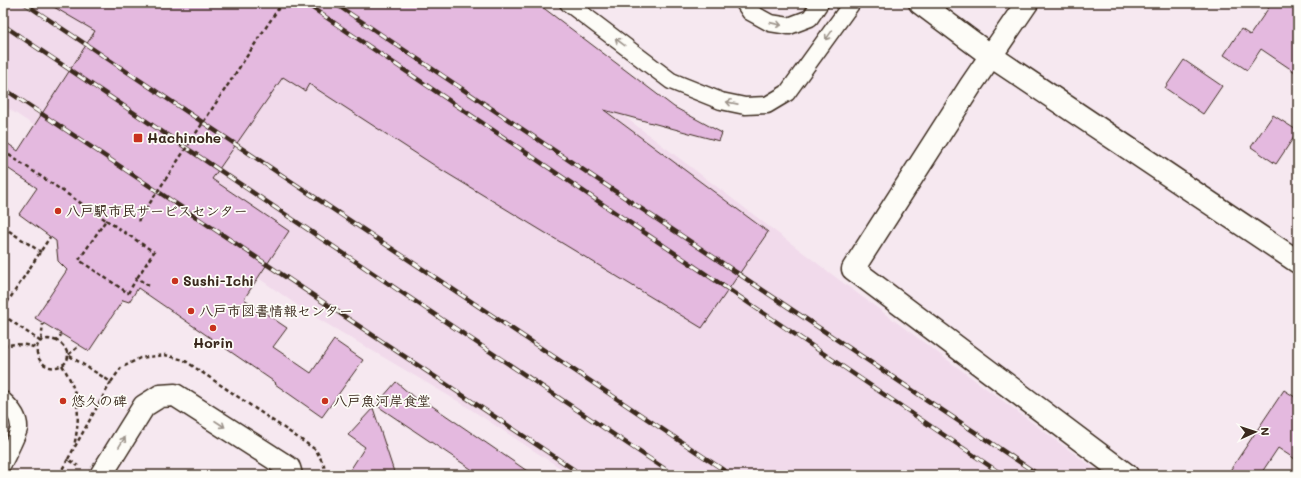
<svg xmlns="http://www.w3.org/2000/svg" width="1301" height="478" font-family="Mali,'Klee One',sans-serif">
	<rect width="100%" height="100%" fill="#f6e8f0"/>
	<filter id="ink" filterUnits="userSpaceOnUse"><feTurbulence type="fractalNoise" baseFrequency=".025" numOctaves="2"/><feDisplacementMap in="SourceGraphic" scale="8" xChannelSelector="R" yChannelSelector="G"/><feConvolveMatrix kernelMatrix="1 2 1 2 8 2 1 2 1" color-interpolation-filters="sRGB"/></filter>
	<g filter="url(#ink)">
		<!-- built -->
		<polygon fill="#f1daeb" points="3,3 475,3 838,279 1103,475 571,475 461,403 310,314 136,193 3,105"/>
		<!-- building -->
		<g fill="#e4b9df" stroke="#3b2a1e">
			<polygon points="47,3 537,3 674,107 722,133 719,141 604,110 768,232 702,328 440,169 309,84 305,91 283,77 212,179 289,231 244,299 287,328 273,347 311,373 334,340 363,360 322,417 275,384 276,383 138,288 129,302 123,300 89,351 35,318 67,270 58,261 56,241 19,214 37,188 3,165 3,140 18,151 95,31"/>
			<polygon points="1272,3 1298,3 1298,74 1261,49 1247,70 1224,55 1241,29 1250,35"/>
			<polygon points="1184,60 1222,86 1203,114 1165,88"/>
			<polygon points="1273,115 1298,131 1276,164 1251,147"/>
			<polygon points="396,382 417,400 419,397 533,475 480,475 376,405"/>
			<polygon points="1284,390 1298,399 1298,461 1278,448 1260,475 1227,475"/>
			<polygon points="373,408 395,475 347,475 365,447 348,435"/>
		</g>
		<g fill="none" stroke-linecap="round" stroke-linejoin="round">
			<defs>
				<g id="service">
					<polyline points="568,3 671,81 721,101 745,106 767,105 787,93 852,3"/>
					<polyline points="744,3 750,12 770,23 789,26 810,18 820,3"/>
					<path d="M3,400C11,407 20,418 19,429C17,436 7,456 3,464"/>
				</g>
				<g id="minor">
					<polyline points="1027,3 971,85 853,269 1127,475"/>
					<polyline points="101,475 144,406 160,396 175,395 289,468 291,475"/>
				</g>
				<polyline id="tertiary" points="920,3 991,56 1298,262"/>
			</defs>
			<!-- service casing -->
			<use href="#service" stroke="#3b2a1e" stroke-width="19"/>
			<!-- minor casing -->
			<use href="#minor" stroke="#3b2a1e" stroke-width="25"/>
			<!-- tertiary casing -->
			<use href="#tertiary" stroke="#3b2a1e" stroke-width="25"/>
			<!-- path -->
			<g stroke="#3b2a1e" stroke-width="2.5" stroke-dasharray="4 3" stroke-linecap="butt">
				<polyline points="3,151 106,220 79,260 128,293 137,278 149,286"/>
				<polyline points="106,220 154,252 137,278"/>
				<polyline points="3,227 41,252"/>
				<polyline points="3,309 50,237"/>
				<polyline points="3,315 41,342 43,324"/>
				<path d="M57,341C54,340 51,339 48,339C26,340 39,377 62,365C74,359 65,345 57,341L61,335"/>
				<path d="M3,346C14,343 25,344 36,348"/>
				<path d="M62,365C79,392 81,415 74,446"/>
				<polyline points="111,382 121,368 140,358 165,355 184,360 316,450 324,465 325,475"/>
				<polyline points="68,459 111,382 68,355 79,346"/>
				<polyline points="59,475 68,459 78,466"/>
			</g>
			<!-- service -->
			<use href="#service" stroke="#fdfcf7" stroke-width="16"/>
			<!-- minor -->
			<use href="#minor" stroke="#fdfcf7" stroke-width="22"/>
			<!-- tertiary -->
			<use href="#tertiary" stroke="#fdfcf7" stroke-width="22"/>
			<defs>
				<g id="rail">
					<polyline points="24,3 731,475"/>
					<polyline points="305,3 1003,475"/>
					<polyline points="334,3 1039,475"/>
					<polyline points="3,25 674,475"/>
					<polyline points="3,88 582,475"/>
				</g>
			</defs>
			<!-- rail casing -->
			<use href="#rail" stroke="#3b2a1e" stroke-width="4.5"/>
			<!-- rail -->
			<use href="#rail" stroke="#fdfcf7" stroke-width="3" stroke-dasharray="9" stroke-linecap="butt"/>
			<!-- path-bridge -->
			<polyline stroke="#3b2a1e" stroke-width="2.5" stroke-dasharray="4 3" stroke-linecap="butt" points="138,221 282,3"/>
		</g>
		<!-- one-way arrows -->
		<defs><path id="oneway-shaft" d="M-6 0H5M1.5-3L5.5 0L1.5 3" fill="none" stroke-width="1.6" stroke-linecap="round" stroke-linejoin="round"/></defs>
		<g stroke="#9c938a">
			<use href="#oneway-shaft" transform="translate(776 24) rotate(13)"/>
			<use href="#oneway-shaft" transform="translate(829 35) rotate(125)"/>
			<use href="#oneway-shaft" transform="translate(620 42) rotate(-143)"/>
			<use href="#oneway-shaft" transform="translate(732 103) rotate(-169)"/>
			<use href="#oneway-shaft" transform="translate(220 424) rotate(33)"/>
			<use href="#oneway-shaft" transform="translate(122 442) rotate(-58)"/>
		</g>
	</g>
	<!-- markers -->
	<g fill="#c8321e" stroke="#fdfcf7" stroke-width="1.5">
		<rect x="133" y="133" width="10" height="10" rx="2"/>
		<circle cx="58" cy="211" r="4"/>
		<circle cx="175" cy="281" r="4"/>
		<circle cx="191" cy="311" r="4"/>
		<circle cx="213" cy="328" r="4"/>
		<circle cx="63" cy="401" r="4"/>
		<circle cx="325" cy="401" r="4"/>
	</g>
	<g text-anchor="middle" stroke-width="3.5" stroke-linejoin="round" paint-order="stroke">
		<!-- poi labels -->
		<g font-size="14" font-weight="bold" fill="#3b2a1e" stroke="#fdfcf7" text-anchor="start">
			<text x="147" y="143">Hachinohe</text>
			<text x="66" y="216">八戸駅市民サービスセンター</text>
			<text x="183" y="286">Sushi-Ichi</text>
			<text x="199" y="316">八戸市図書情報センター</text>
			<text x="213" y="348" text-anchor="middle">Horin</text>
			<text x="71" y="406">悠久の碑</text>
			<text x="333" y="406">八戸魚河岸食堂</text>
		</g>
	</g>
	<!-- margin -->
	<rect width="1301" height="478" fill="none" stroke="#fdfcf7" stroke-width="16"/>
	<rect x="8" y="8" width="1285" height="462" fill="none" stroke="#3b2a1e" stroke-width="1.5" filter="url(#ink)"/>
	<!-- north arrow -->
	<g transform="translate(1255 432) rotate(87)" stroke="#fdfcf7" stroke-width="3" paint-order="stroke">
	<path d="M0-3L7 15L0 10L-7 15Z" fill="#3b2a1e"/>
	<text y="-6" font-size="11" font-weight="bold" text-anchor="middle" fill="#3b2a1e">N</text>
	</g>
</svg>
